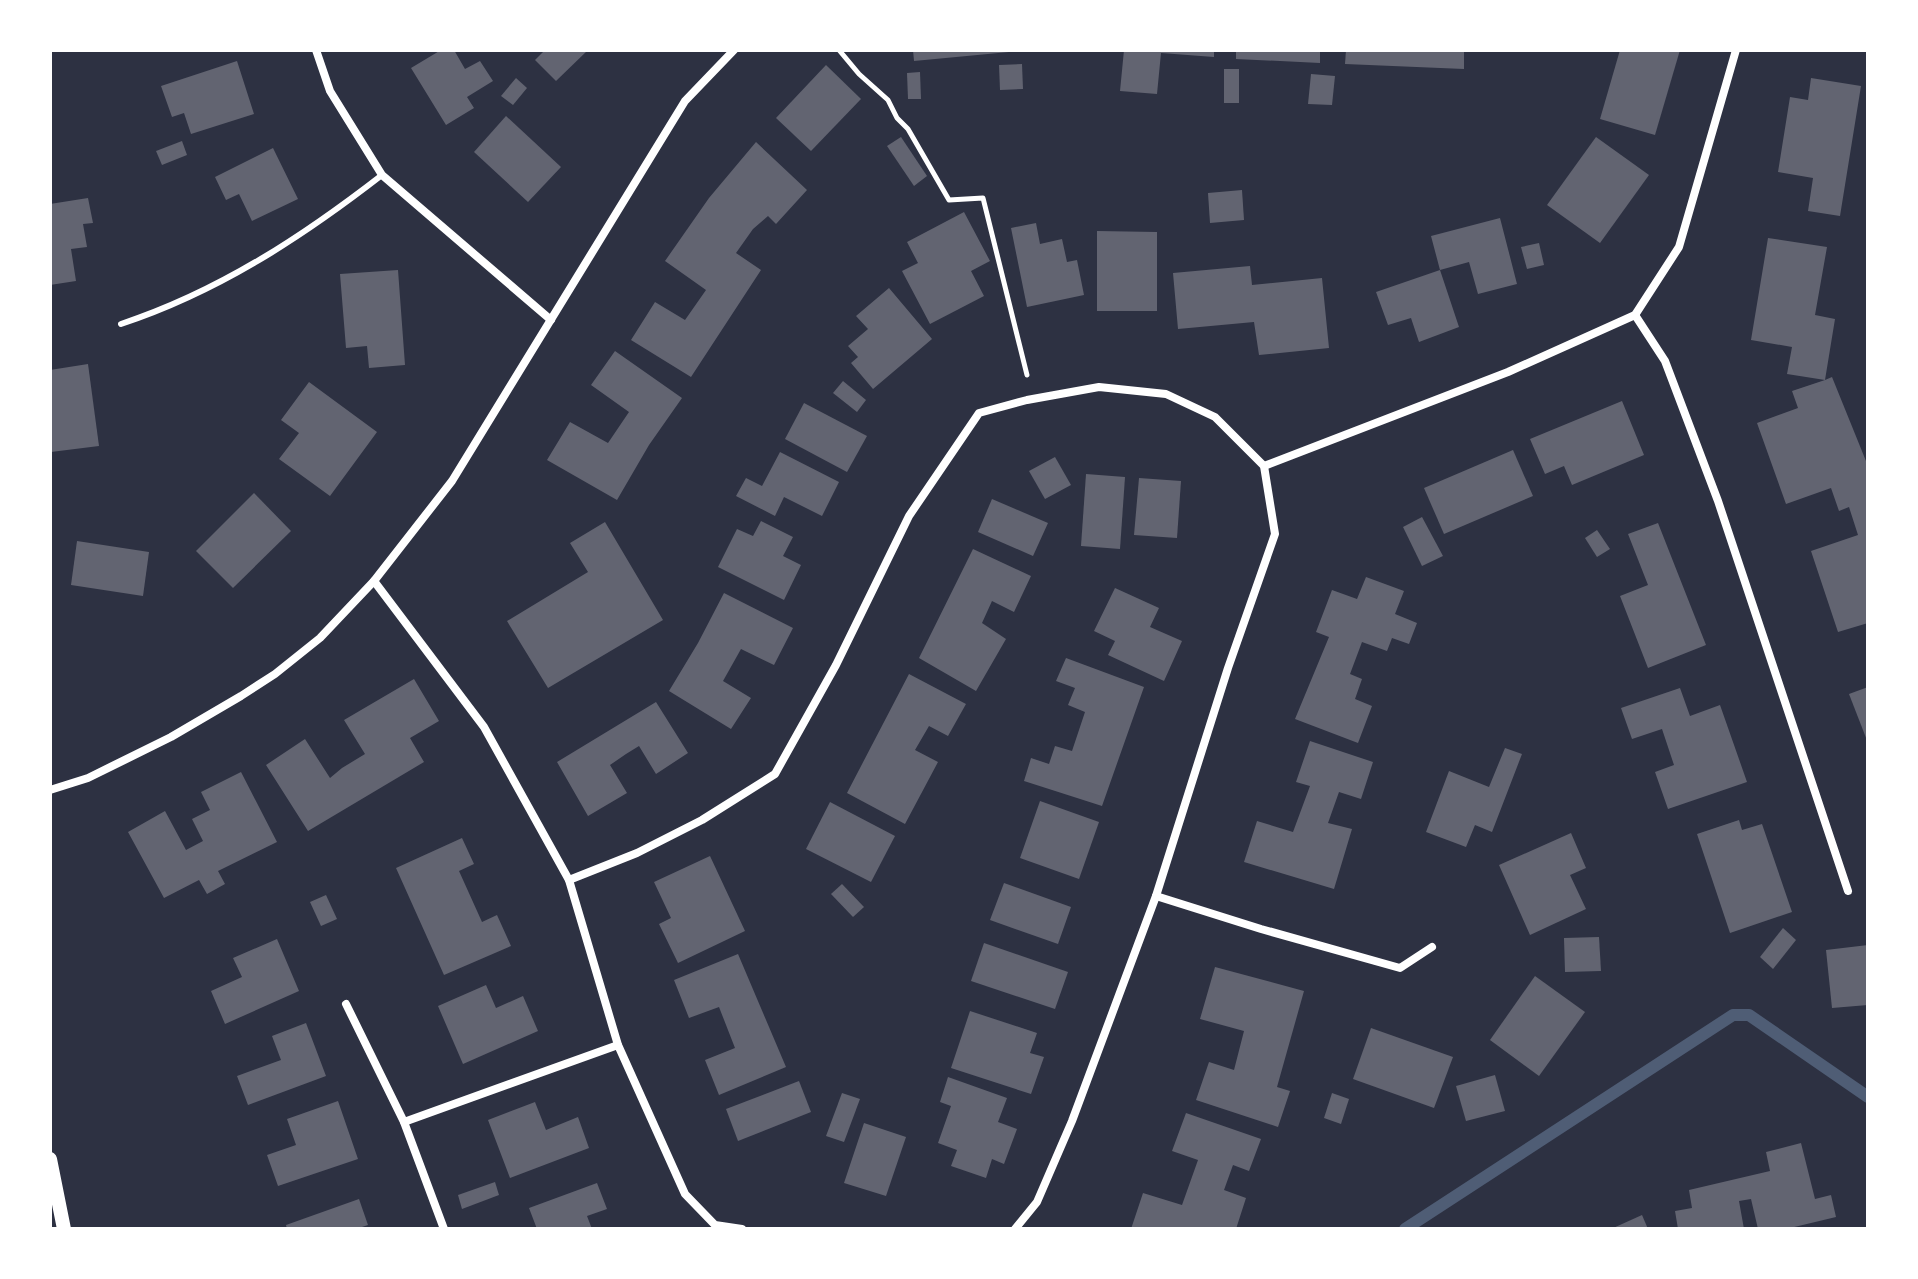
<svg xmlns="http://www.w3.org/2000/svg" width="1918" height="1279" font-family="'Roboto Serif',serif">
	<rect width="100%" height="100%" fill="#2d3142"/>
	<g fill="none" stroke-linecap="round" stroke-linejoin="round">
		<!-- stream -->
		<polyline stroke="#4f5d75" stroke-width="12" points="1405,1229 1733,1015 1749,1015 1868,1097"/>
	</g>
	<!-- building -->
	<g fill="#626471">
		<polygon points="441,50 454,50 465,69 480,61 493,81 467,97 474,108 446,125 411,68"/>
		<polygon points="545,50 588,50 556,81 535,60"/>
		<polygon points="913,50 1008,50 1009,52 914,61"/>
		<polygon points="1124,50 1214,50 1214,57 1161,53 1157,94 1120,91"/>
		<polygon points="1236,50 1320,50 1320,63 1236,59"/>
		<polygon points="1346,50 1464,50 1464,69 1345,64"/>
		<polygon points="1620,50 1680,50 1655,135 1600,119"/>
		<polygon points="237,61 254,114 191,134 184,113 172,117 161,86"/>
		<polygon points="1022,64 1023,89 1000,90 999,65"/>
		<polygon points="826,65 861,99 811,151 776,118"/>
		<rect x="1224" y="69" width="15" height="34"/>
		<polygon points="920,72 921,99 908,99 907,73"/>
		<polygon points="1311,74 1335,76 1332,105 1308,104"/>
		<polygon points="516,78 527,88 513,105 501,96"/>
		<polygon points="1811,78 1861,86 1840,216 1808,211 1813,178 1778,172 1790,97 1808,100"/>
		<polygon points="506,116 561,167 528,202 474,152"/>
		<polygon points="901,137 927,176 914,186 887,146"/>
		<polygon points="1596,137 1649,175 1600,243 1547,205"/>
		<polygon points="182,141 187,155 162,165 156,151"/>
		<polygon points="756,142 807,190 776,224 768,216 753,229 736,253 761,270 691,377 631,340 655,302 685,320 706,290 665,261 709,198"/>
		<polygon points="273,148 298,199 252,221 239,194 226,200 215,177"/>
		<polygon points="1242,190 1244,220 1210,223 1208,193"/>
		<polygon points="88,198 93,223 83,224 87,247 71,249 76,281 50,285 50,204"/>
		<polygon points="964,212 990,261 971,271 984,296 930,324 902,271 918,263 907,242"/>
		<polygon points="1500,218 1517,284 1478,294 1469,262 1440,270 1459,327 1419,342 1411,318 1388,325 1376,292 1440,270 1431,236"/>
		<polygon points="1036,223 1040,244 1062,239 1067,262 1077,260 1084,295 1027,307 1011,228"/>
		<polygon points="1097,231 1157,232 1157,311 1097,311"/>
		<polygon points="1768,238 1827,247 1815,315 1835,319 1825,380 1832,377 1868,466 1868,623 1838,632 1811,551 1858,535 1849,507 1839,511 1831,488 1786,504 1757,423 1798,408 1792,391 1825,380 1787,374 1792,347 1751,340"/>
		<polygon points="1539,243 1544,265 1527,269 1521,247"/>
		<polygon points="1250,266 1252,285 1322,278 1329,348 1259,355 1254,322 1178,329 1173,273"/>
		<polygon points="398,270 405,365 369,368 367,346 346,348 340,274"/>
		<polygon points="889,288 932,339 873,389 851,363 858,357 848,346 868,329 856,316"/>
		<polygon points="615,351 682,398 649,445 617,500 547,460 570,422 608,443 629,412 591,385"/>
		<polygon points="88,364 99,446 51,452 50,370"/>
		<polygon points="843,381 866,400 857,412 833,393"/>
		<polygon points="309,382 377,432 330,496 279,459 299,433 281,420"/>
		<polygon points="1622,401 1644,455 1572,485 1564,466 1545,474 1530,439"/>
		<polygon points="804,403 867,436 847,472 785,439"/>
		<polygon points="1513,450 1533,496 1444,534 1424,488"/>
		<polygon points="780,452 839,482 822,516 784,497 775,516 736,496 746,478 762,486"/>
		<polygon points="1055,457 1071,485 1045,499 1029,471"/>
		<polygon points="1086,474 1125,477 1120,549 1081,546"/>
		<polygon points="1139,478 1181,481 1177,538 1134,535"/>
		<polygon points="254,493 291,531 233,588 196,551"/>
		<polygon points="992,499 1048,523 1033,556 978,532"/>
		<polygon points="1422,517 1443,556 1422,566 1403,527"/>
		<polygon points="761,521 793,537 783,556 801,565 784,600 718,567 737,529 753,536"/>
		<polygon points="605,522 663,620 548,688 507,621 588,572 570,543"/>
		<polygon points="1658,523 1706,645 1648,668 1620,596 1648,585 1628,534"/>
		<polygon points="1597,530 1610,549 1597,557 1585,538"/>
		<polygon points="77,541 149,552 143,596 71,585"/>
		<polygon points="973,549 1031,576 1014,612 992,601 982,623 1006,639 976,691 919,658"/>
		<polygon points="1366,577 1404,591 1395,614 1417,623 1409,644 1392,638 1387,651 1362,642 1350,674 1362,679 1355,699 1372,706 1358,743 1295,719 1329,637 1316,632 1332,590 1357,599"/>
		<polygon points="1115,588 1159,608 1150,627 1182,641 1164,681 1108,655 1115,641 1094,631"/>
		<polygon points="724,593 793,628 774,665 741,649 723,681 751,698 731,729 669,691 698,643"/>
		<polygon points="1066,658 1144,687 1102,806 1024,781 1031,758 1049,764 1055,746 1072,751 1085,712 1068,705 1075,688 1056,681"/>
		<polygon points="909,674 966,704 948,736 929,726 915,750 938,762 905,824 847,793"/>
		<polygon points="414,679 439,721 410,738 424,762 308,831 266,765 305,739 330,778 342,768 365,754 344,720"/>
		<polygon points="1868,687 1868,743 1849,694"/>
		<polygon points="1680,688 1690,716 1720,705 1747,782 1668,809 1655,772 1674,765 1662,729 1632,739 1621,708"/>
		<polygon points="656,702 688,753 656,774 639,746 626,754 610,765 627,793 588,816 557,762"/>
		<polygon points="1310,741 1373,762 1361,799 1339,792 1328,823 1352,829 1334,889 1244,862 1257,821 1293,832 1310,786 1296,782"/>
		<polygon points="1505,748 1522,754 1492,832 1475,825 1466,847 1426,832 1449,771 1489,787"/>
		<polygon points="241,772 277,842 218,871 225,884 207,894 199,880 164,898 128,832 165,811 186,850 203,841 192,819 210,810 201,792"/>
		<polygon points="1040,801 1099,822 1079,879 1020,858"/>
		<polygon points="830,802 895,836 871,882 806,849"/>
		<polygon points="1739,820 1742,830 1762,824 1792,912 1730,933 1697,834"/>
		<polygon points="1571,833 1586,868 1570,875 1586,909 1530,935 1499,865"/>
		<polygon points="462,838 474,864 459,871 482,922 497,915 511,946 444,975 396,868"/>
		<polygon points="710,856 745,931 678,963 659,924 671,918 654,882"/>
		<polygon points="1004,883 1071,907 1058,944 990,920"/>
		<polygon points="842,884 864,907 853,917 831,894"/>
		<polygon points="326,895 337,919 321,926 310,902"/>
		<polygon points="1783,928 1796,940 1773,969 1760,957"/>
		<polygon points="1599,937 1601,971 1565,972 1564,938"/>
		<polygon points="277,939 299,991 225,1024 211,991 242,977 233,958"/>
		<polygon points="984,943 1068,972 1055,1009 971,981"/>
		<polygon points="1868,945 1868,1005 1832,1008 1826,950"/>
		<polygon points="738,954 786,1067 719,1095 705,1060 735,1048 719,1007 689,1018 674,980"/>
		<polygon points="1215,967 1304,991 1277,1087 1290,1091 1278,1127 1196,1100 1209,1062 1234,1070 1244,1031 1200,1019"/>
		<polygon points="1535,976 1585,1012 1539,1076 1490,1040"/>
		<polygon points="486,985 496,1008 523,996 538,1031 463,1064 438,1006"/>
		<polygon points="970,1011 1037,1033 1030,1053 1044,1057 1031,1094 951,1068"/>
		<polygon points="306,1023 326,1076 248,1105 237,1076 281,1060 272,1036"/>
		<polygon points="1371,1028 1453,1057 1434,1108 1353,1079"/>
		<polygon points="1495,1075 1505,1111 1466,1121 1456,1086"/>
		<polygon points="948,1077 1007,1098 998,1122 1017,1129 1004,1164 992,1159 986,1178 951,1166 957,1150 938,1143 951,1106 940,1102"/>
		<polygon points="799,1081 811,1112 738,1141 726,1109"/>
		<polygon points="842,1093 860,1099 844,1142 826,1136"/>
		<polygon points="1332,1093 1349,1099 1341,1124 1324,1118"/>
		<polygon points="338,1101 358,1159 278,1186 267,1155 296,1145 287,1119"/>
		<polygon points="535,1102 546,1130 578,1117 589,1148 510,1178 488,1120"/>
		<polygon points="1186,1113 1261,1139 1249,1171 1233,1165 1224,1190 1246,1198 1236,1229 1131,1229 1143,1193 1182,1205 1198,1160 1172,1151"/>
		<polygon points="864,1123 906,1137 886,1196 844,1183"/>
		<polygon points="1801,1143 1815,1199 1831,1195 1836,1217 1786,1229 1758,1229 1751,1199 1739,1201 1744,1229 1678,1229 1675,1211 1692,1208 1689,1190 1770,1171 1766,1152"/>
		<polygon points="495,1182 499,1195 462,1209 458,1195"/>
		<polygon points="597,1183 607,1209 587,1216 592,1229 537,1229 529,1208"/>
		<polygon points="359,1199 368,1225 356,1229 287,1229 286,1225"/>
		<polygon points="1642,1215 1648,1229 1611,1229"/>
	</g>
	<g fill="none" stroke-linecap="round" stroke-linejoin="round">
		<!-- path -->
		<polyline stroke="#fff" stroke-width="5" points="839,50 859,74 888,100 897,118 908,129 949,200 983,198 1027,375"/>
		<!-- service -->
		<path stroke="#fff" stroke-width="6" d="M121,324C218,292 302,237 382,175"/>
		<!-- minor -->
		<g stroke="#fff" stroke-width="8">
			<polyline points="316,50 330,91 382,175 551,320"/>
			<polyline points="1635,315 1665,361 1718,501 1848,891"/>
			<polyline points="1264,466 1508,372 1635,315 1679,247 1736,50"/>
			<polyline points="374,581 484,727 569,880 618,1045 685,1194 715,1225 742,1229"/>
			<polyline points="50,790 88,778 171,737 241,696 275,674 320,638 374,581 452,481 685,101 734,50"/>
			<polyline points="569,880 637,853 702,820 775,774 836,665 909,516 979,413 1027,400 1099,387 1166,394 1215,417 1264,466 1275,534 1228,668 1156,896 1072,1121 1037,1202 1015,1229"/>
			<polyline points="1156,896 1261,929 1400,968 1432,947"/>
			<polyline points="346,1004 404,1122 444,1229"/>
			<polyline points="404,1122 618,1045"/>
		</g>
		<!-- tertiary -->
		<polyline stroke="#fff" stroke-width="14" points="50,1159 64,1229"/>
	</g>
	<!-- border -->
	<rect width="1918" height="1279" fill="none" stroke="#ffffff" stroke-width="104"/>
</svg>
